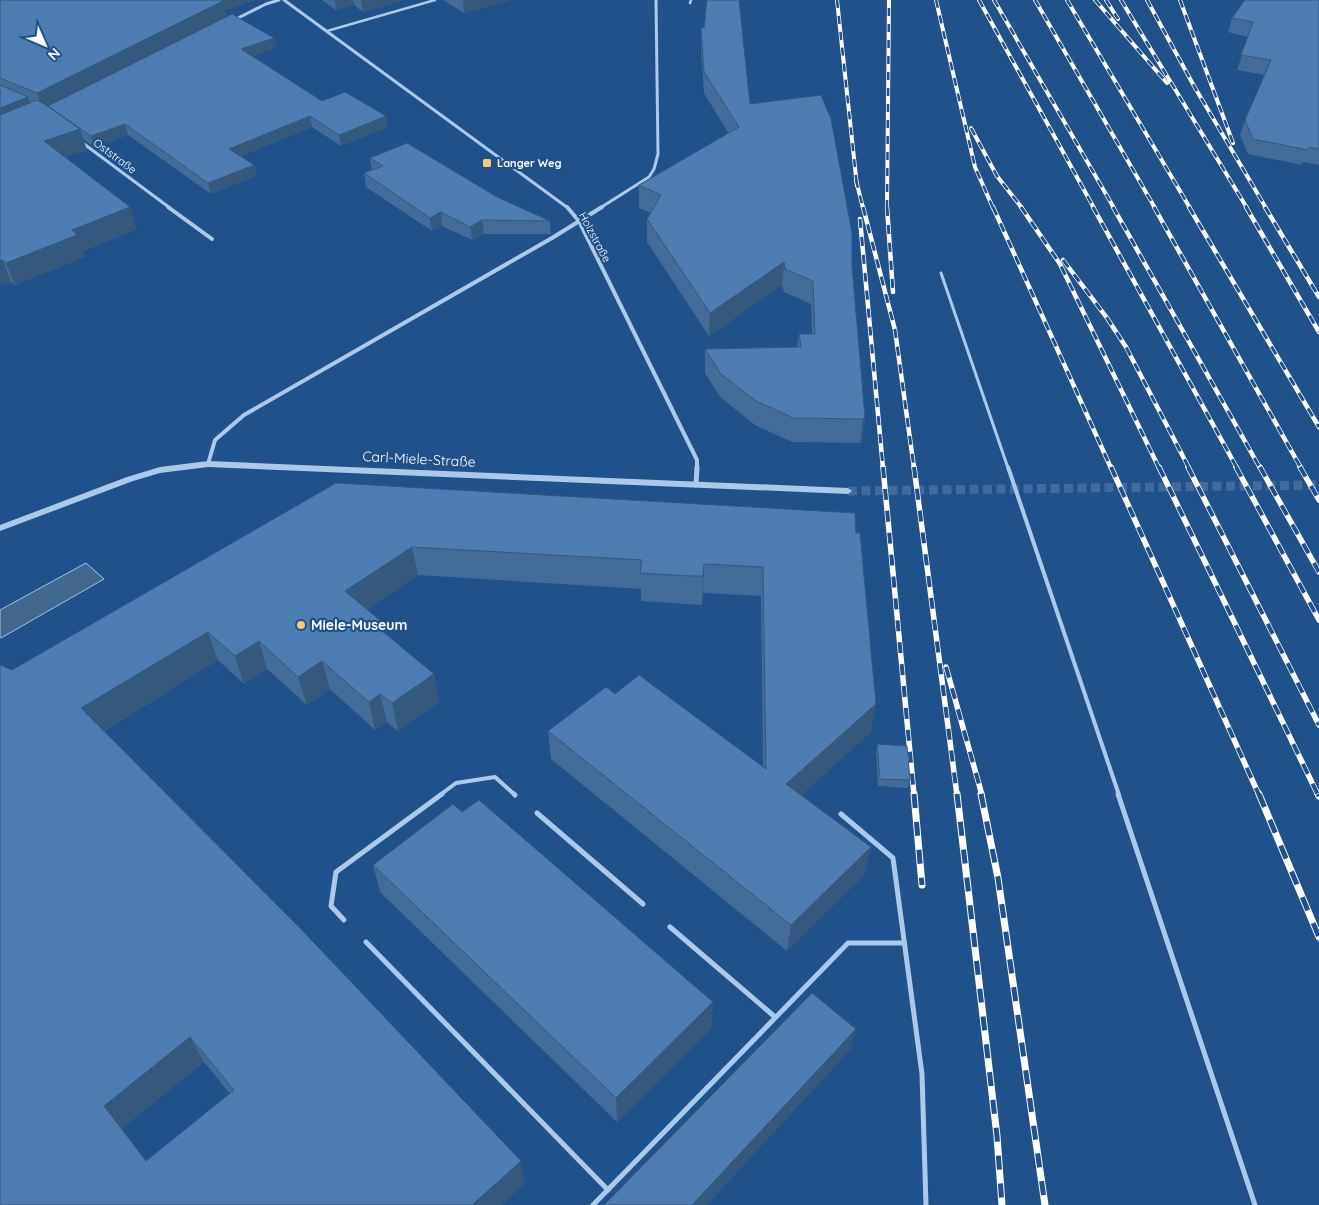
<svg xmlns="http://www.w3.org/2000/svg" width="1319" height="1205" font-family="Quicksand,sans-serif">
	<rect width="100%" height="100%" fill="#1f518a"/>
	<!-- water -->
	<polygon fill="#42678f" stroke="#9ec5ed" points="86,563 104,579 1,638 0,636 0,610"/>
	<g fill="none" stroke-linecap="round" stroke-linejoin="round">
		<!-- tertiary-tunnel -->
		<polyline stroke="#416b9c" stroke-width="9" stroke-dasharray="9 4.5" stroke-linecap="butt" points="848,491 1319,485"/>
		<!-- service-far3 -->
		<g stroke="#abcaeb" stroke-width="2.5">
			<polyline points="690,3 691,0"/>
			<polyline points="327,31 435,0"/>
		</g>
		<!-- service-far2 -->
		<polyline stroke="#abcaeb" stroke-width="3" points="941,273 1008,468"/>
		<!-- service-far1 -->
		<g stroke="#abcaeb" stroke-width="4">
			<polyline points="1008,467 1119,795"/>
			<polyline points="440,795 456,783 495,777 515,795"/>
		</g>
		<!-- service -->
		<g stroke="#abcaeb" stroke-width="5">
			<polyline points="514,794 515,795"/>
			<polyline points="1118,794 1255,1205"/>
			<polyline points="537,813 643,904"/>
			<polyline points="841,814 893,858 922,1074 926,1205"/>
			<polyline points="344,920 331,906 336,872 442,794"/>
			<polyline points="670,927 775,1017"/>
			<polyline points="366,942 608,1190"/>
			<polyline points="593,1205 848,943 904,943"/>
		</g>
		<!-- minor-far2 -->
		<g stroke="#abcaeb" stroke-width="3">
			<polyline points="284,0 568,208"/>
			<polyline points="234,20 266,4 279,0"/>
			<polyline points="80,141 170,208"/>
			<polyline points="600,208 649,177 654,169 658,154 656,0"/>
		</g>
		<!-- minor-far1 -->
		<g stroke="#abcaeb" stroke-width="4">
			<polyline points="168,207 212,239"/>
			<polyline points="567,207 579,221 697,460 697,468"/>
			<polyline points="208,464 215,440 244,415 552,238 602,207"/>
		</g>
		<!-- minor -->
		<polyline stroke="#abcaeb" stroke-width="5" points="696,485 697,467"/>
		<!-- tertiary -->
		<polygon fill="#abcaeb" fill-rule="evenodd" points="208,461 848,488 852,491 848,494 208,467 160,473 133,481 0,531 0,525 127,477 160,467"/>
		<defs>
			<g id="rail-far3">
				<polyline points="837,0 857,186"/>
				<polyline points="936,0 975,167 993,208"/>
				<polyline points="979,0 1094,208"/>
				<polyline points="994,0 1114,208"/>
				<polyline points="1035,0 1155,208"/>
				<polyline points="1067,0 1190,208"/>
				<polyline points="1095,0 1167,83"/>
				<polyline points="1106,0 1118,19"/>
				<polyline points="1121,0 1247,208"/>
				<polyline points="1147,0 1194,86 1266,208"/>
				<polyline points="1180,0 1233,143"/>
				<polyline points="971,128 997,176 1022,208"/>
				<polyline points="856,180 863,208"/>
				<polyline points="887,208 889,0"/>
			</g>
			<g id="rail-far2">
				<polyline points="863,207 895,330 914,468"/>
				<polyline points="887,207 893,292"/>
				<polyline points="993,207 1111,468"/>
				<polyline points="1021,207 1060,264 1159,468"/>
				<polyline points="1093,207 1237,468"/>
				<polyline points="1113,207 1260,468"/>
				<polyline points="1154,207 1301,468"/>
				<polyline points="1189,207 1319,427"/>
				<polyline points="1246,207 1319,332"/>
				<polyline points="1265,207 1319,297"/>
				<polyline points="860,219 883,468"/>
				<polyline points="1063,260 1107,318 1126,347 1189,468"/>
			</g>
			<g id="rail-far1">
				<polyline points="883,467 914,795"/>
				<polyline points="914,467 957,795"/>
				<polyline points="1111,467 1259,795"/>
				<polyline points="1159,467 1318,795"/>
				<polyline points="1188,467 1319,725"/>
				<polyline points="1236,467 1319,620"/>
				<polyline points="1260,467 1319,572"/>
				<polyline points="1300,467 1319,500"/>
				<polyline points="946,667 982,795"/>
			</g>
			<g id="rail">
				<polyline points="914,794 922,885"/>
				<polyline points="957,794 997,1136 1002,1205"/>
				<polyline points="981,794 998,878 1045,1205"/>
				<polyline points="1259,794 1319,937"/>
				<polyline points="1318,794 1319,796"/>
			</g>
		</defs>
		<!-- rail-far3 casing -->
		<use href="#rail-far3" stroke="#fff" stroke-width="4"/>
		<!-- rail-far2 casing -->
		<use href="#rail-far2" stroke="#fff" stroke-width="4.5"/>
		<!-- rail-far1 casing -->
		<use href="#rail-far1" stroke="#fff" stroke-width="5.5"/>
		<!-- rail casing -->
		<use href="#rail" stroke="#fff" stroke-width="7"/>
		<!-- rail-far3 -->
		<use href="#rail-far3" stroke="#1f518a" stroke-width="2.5" stroke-dasharray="8" stroke-linecap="butt"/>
		<!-- rail-far2 -->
		<use href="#rail-far2" stroke="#1f518a" stroke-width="3" stroke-dasharray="9" stroke-linecap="butt"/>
		<!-- rail-far1 -->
		<use href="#rail-far1" stroke="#1f518a" stroke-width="4" stroke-dasharray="11" stroke-linecap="butt"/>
		<!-- rail -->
		<use href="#rail" stroke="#1f518a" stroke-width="5" stroke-dasharray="14" stroke-linecap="butt"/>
	</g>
	<!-- wall -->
	<g fill="#416c9a" fill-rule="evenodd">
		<polygon points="0,0 225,11 227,17 274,38 276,48 252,56 322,101 388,127 341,146 312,127 241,156 254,165 256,176 211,194 128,135 94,147 83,139 87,150 65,157 137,229 83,251 85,257 15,285 11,282 0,286"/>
		<polygon points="322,0 405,0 363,12 354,5 336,10"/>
		<polygon points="443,0 511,0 464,13"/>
		<polygon points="1319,0 1319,165 1303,162 1302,165 1248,154 1240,135 1245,120 1265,75 1237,70 1248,37 1228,32 1232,18"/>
		<polygon points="701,28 750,104 852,267 865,417 862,441 860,443 792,442 755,425 720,397 705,373 705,349 797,347 799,334 812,334 811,304 784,292 782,285 709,336 647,242 647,219 651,213 639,208 639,185 729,134 704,93 701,49"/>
		<polygon points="370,158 497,197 550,221 551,234 484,234 472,240 442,226 432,231 366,187 364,173 372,170"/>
		<path d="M336,483L856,533L871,732L801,795L865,874L787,951L551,759L548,731L615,694L763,767L761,596L703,593L702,605L687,604L641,601V589L418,575L367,610L382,622L384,633L434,674L439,702L398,731L387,722L375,730L330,689L307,705L267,669L244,684L218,660L104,731L525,1183L0,1205L12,670ZM204,1062L230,1094L146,1161L121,1129Z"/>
		<polygon points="877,744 910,780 908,788 878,786 876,752"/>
		<polygon points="462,812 713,1002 711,1028 617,1122 380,892 373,865"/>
	</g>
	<!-- shaded-wall -->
	<g fill="#35587d">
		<polygon points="213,0 256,0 225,11 227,20 44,113 37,93"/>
		<polygon points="335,0 353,0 354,5 336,10"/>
		<polygon points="361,0 405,0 363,12"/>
		<polygon points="463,0 511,0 464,13"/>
		<polygon points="274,38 276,48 244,60 241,49"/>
		<polygon points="28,97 35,117 0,131 0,108"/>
		<polygon points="310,116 312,127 232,160 229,149"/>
		<polygon points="386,116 388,127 341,146 339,135"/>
		<polygon points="125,124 128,135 94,147 91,136"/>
		<polygon points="80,129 87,150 52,162 44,141"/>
		<polygon points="254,165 256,176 211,194 208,183"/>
		<polygon points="130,207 137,229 83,251 85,257 15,285 6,263 72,230"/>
		<polygon points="441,212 442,226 432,231 430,218"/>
		<polygon points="482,220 484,234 472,240 470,227"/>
		<polygon points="3,260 11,282 0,286 0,261"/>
		<polygon points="784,262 782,285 709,336 710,313"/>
		<polygon points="865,417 862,441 860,443 863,419"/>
		<polygon points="412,547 418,575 352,620 345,591"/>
		<polygon points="704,564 703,593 702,605 703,576"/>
		<polygon points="382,622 388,650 376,626"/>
		<polygon points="208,632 218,660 95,736 81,708"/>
		<polygon points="259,641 267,669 244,684 235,656"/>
		<polygon points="322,661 330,689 307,705 298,677"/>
		<polygon points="434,674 439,702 398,731 392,703"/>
		<polygon points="380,694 387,722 375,730 369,702"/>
		<polygon points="876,704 871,732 783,811 786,784"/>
		<polygon points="871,847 865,874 787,951 791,925"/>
		<polygon points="713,1002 711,1028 617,1122 616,1098"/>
		<polygon points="856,1029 851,1049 707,1205 692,1205"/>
		<polygon points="190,1037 204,1062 120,1130 104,1106"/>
		<polygon points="521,1161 525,1183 502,1205 472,1205"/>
	</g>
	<!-- building -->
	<g fill="#4c7db3" stroke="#35587d" fill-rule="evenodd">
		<polygon points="0,0 222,0 223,1 37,93 0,78"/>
		<polygon points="707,0 739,0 750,104 821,95 831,119 852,233 852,267 865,417 863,419 794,418 756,401 721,374 705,349 801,347 799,334 815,334 813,281 785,269 784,262 710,313 647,219 661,195 639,185 739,127 704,72 701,28 704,28"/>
		<polygon points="1245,0 1319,0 1319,149 1309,147 1308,150 1253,139 1245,120 1271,60 1241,55 1253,22 1232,18"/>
		<polygon points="232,14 274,38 241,49 322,101 345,92 386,116 339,135 310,116 229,149 254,165 208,183 125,124 91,136 48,106"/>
		<polygon points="0,85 28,97 0,108"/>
		<polygon points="37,100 46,105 80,129 44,141 130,207 72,230 77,235 6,263 3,260 0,261 0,115"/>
		<polygon points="407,143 497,197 550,221 482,220 470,227 441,212 430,218 364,173 383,166 370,158"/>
		<path d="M336,483L855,513L856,533H860L876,704L786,784L871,847L791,925L548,731L606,687L615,694L639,675L766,769L763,567L704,564L703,576H688L640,573L642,560L412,547L345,591L382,622L376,626L434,674L392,703L380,694L369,702L322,661L298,677L259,641L235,656L208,632L81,708L300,928L521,1161L472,1205H0V665L12,670ZM190,1037L234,1090L146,1161L104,1106Z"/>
		<polygon points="877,744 907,746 910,780 880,779"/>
		<polygon points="479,800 713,1002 616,1098 373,865 453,804 462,812"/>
		<polygon points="812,993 856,1029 692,1205 604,1205"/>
	</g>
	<!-- markers -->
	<g fill="#f9cb6b" stroke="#1f518a" stroke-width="2">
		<rect x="482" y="158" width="10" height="10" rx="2.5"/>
		<circle cx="301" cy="625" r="5"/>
	</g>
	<g text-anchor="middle" stroke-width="4.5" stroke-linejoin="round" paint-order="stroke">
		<!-- far-street labels -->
		<g font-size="11" fill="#fff" stroke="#1f518a">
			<text transform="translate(115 156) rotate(37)" y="4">Oststraße</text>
			<text transform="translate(595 237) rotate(62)" y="4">Holzstraße</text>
		</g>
		<!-- far-poi labels -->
		<g font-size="11" font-weight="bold" fill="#fff" stroke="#1f518a" text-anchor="start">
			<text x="497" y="167">Langer Weg</text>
		</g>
		<!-- street labels -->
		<g font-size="14" fill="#fff" stroke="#1f518a">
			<text transform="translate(419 459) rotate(3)" y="5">Carl-Miele-Straße</text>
		</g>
		<!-- poi labels -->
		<g font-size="14" font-weight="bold" fill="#fff" stroke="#1f518a" text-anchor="start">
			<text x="311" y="630">Miele-Museum</text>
		</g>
	</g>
	<!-- north arrow -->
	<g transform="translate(45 45) rotate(135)" stroke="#1f518a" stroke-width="4" paint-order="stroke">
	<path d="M0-4L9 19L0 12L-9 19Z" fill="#ffffff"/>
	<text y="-8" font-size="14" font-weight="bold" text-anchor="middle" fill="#ffffff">N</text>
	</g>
</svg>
